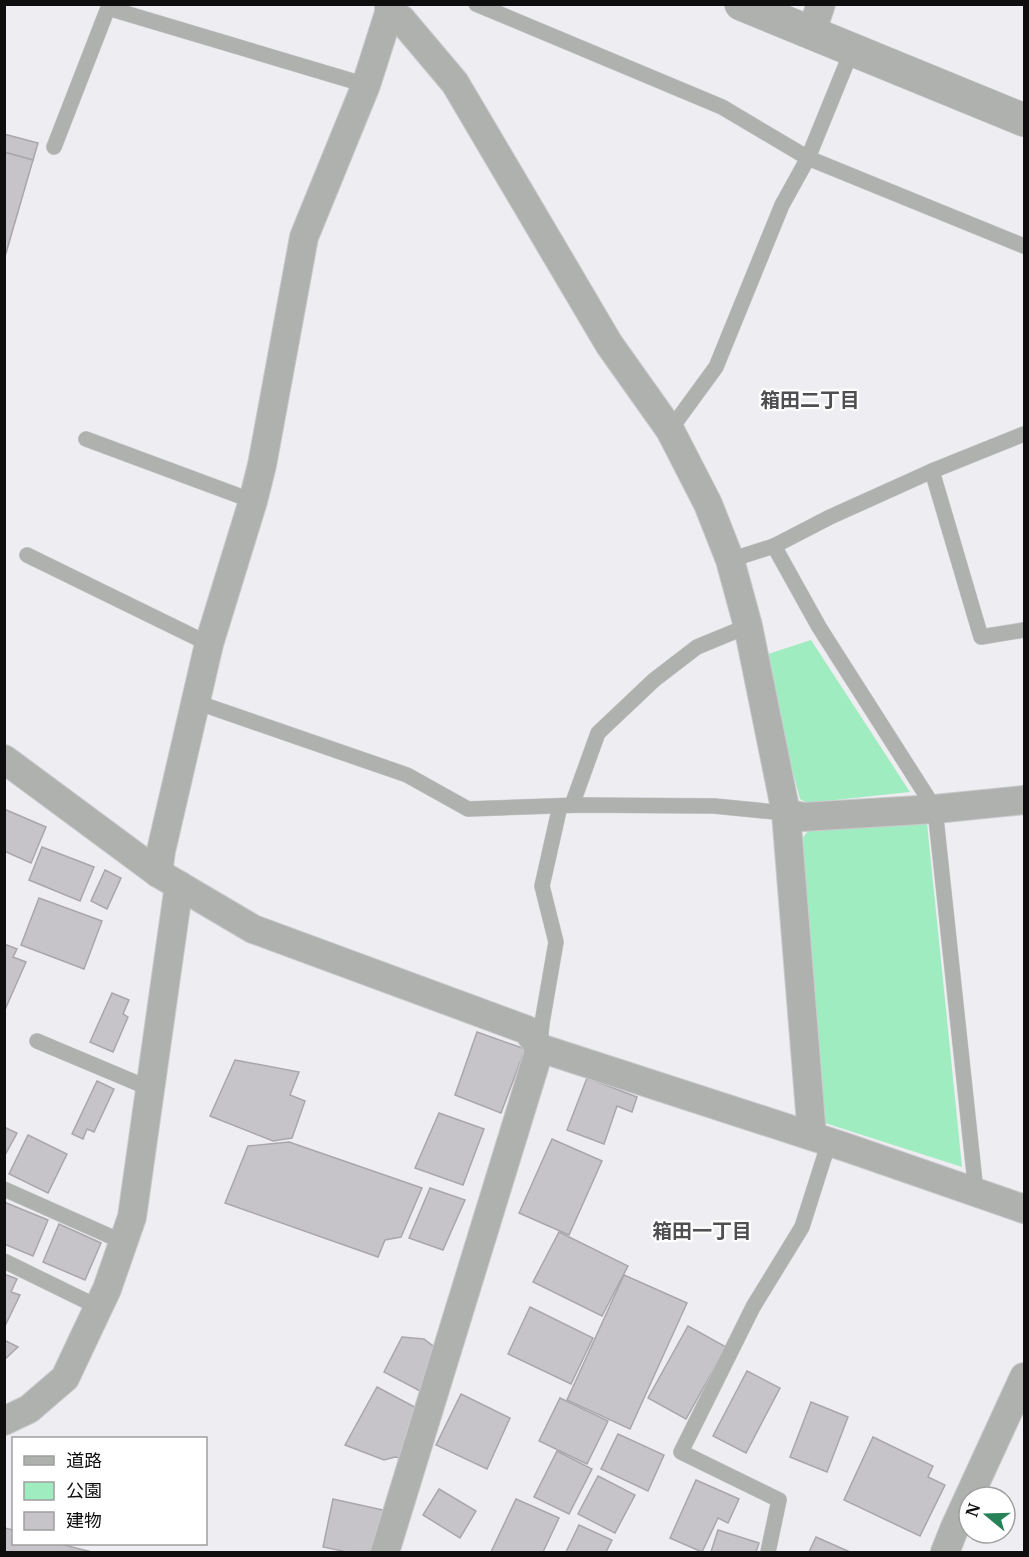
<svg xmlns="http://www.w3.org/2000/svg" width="1029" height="1557" font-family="Merriweather,'Noto Sans JP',serif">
	<rect width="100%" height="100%" fill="#eeedf1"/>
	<!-- green -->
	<g fill="#a0ecc1">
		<polygon points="811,640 910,792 807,803 800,799 762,656"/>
		<polygon points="927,823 962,1167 825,1123 801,840 812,826"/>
	</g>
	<!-- building -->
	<g fill="#c6c4c9" stroke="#a9a7ab" stroke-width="1.5">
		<polygon points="4,134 38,143 33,160 4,152"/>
		<polygon points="4,152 33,160 4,260"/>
		<polygon points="4,809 46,827 31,863 4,851"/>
		<polygon points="42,847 94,867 80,901 29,880"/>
		<polygon points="105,870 121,878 107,909 91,901"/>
		<polygon points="39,898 102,921 84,969 21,945"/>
		<polygon points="4,944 17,949 13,957 26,962 4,1012"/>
		<polygon points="112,993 129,1000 123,1014 128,1017 113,1052 90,1042"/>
		<polygon points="477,1032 525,1049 501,1113 455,1095"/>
		<polygon points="235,1060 299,1072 290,1095 305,1101 292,1138 273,1141 210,1116"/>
		<polygon points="587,1078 637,1097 632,1112 617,1106 604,1144 567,1130"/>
		<polygon points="97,1081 114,1089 94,1132 87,1129 83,1139 72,1134"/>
		<polygon points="439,1113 484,1129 463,1185 415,1168"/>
		<polygon points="4,1127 17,1133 4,1157"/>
		<polygon points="28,1135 67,1154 48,1193 9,1174"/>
		<polygon points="552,1139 602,1161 569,1235 519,1213"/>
		<polygon points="289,1142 422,1188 401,1237 385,1240 378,1257 225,1203 248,1146"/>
		<polygon points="430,1188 465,1200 443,1250 409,1238"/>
		<polygon points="4,1202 48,1220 33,1256 4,1244"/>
		<polygon points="59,1224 101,1243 85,1280 43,1262"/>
		<polygon points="559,1232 628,1266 602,1316 533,1282"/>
		<polygon points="4,1274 17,1279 11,1292 20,1295 5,1326"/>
		<polygon points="624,1275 687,1303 630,1429 567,1400"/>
		<polygon points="530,1307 593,1338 571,1384 508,1354"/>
		<polygon points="688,1326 726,1347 686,1419 648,1398"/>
		<polygon points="402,1337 424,1339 441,1352 420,1391 384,1372"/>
		<polygon points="4,1340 18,1347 4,1360"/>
		<polygon points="747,1371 780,1388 746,1453 713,1436"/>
		<polygon points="377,1387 426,1413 406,1459 395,1457 384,1460 345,1445"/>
		<polygon points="461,1394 510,1418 487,1469 436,1445"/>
		<polygon points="560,1398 608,1421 587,1464 539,1441"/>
		<polygon points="811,1402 848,1417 827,1472 790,1457"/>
		<polygon points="618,1434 664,1455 648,1491 601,1469"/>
		<polygon points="873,1437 933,1466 928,1477 945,1485 920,1536 844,1500"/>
		<polygon points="557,1451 592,1469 569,1514 534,1497"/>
		<polygon points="598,1476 635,1495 615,1533 578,1514"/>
		<polygon points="696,1480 739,1499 728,1523 718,1518 702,1552 670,1538"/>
		<polygon points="439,1489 476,1511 460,1538 423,1515"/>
		<polygon points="333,1499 383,1510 374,1552 347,1552 323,1547"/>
		<polygon points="516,1499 559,1518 543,1552 491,1552"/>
		<polygon points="579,1525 612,1540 606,1552 566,1552"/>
		<polygon points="4,1528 14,1530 14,1544 60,1544 92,1552 4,1552"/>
		<polygon points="718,1530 759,1543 756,1552 711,1552"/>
		<polygon points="816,1537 850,1552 809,1552"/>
	</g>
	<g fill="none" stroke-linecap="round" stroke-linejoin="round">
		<defs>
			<g id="service">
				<polyline points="476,4 722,107 808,158 1024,246"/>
				<polyline points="54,147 108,8 366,85"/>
				<polyline points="670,430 716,367 782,205 808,158 852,50"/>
				<polyline points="86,439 253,501"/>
				<polyline points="932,471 981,637 1024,630"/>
				<polyline points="774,546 819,627 935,809 976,1192"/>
				<polyline points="27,555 209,644"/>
				<polyline points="730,560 774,546 830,517 932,471 1024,434"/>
				<polyline points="196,702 407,775 468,809 580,805 714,806 786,813"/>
				<polyline points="572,805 598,733 654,680 697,647 748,626"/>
				<polyline points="37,1041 151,1089"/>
				<polyline points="540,1044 542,1023 556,942 542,886 560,806"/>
				<polyline points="4,1189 123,1242"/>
				<polyline points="4,1261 98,1307"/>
				<polyline points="768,1552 779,1500 681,1452 753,1307 802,1227 829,1142"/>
			</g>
			<g id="minor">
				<polyline points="389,13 401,19 455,83 609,344 670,430 708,504 730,560 748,626 786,813 812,1136"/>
				<polyline points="811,34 821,4"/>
				<polyline points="4,759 158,873 253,929 527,1030 540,1048 848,1148 1024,1209"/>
				<polyline points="786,813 803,817 935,809 1024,800"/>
				<polyline points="158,873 161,851 209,644 253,501 262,465 304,237 366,85 389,13 389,4"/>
				<polyline points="4,1421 29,1409 65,1378 107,1289 132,1217 179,885"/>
				<polyline points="385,1552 540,1048"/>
				<polyline points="945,1552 955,1527 1024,1377"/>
			</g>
			<polyline id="tertiary" points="741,4 1024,120"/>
		</defs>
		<!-- service casing -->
		<use href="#service" stroke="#cac9cd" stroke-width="16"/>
		<!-- minor casing -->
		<use href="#minor" stroke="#cac9cd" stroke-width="30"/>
		<!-- tertiary casing -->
		<use href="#tertiary" stroke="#cac9cd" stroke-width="34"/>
		<!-- service -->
		<use href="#service" stroke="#afb1af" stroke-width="15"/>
		<!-- minor -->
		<use href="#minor" stroke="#afb1af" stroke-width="28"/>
		<!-- tertiary -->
		<use href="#tertiary" stroke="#afb1af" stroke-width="33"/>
	</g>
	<g text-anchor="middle" stroke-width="4.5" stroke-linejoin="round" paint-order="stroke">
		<!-- neighbourhood labels -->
		<g font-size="20" font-weight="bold" fill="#4f4e51" stroke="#fff">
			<text x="810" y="407">箱田二丁目</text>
			<text x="702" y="1238">箱田一丁目</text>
		</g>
	</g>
	<!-- border -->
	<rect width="1029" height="1557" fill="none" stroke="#0e0e0f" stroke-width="12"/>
	<!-- legend -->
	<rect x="12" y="1437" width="195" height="108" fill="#ffffff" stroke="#9f9f9f" stroke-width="1.5"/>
	<rect x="24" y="1456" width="30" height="9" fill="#afb1af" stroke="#9f9f9f" stroke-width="1.5"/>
	<text x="66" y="1467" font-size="18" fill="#0e0e0f">道路</text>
	<rect x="24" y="1482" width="30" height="18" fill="#a0ecc1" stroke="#9f9f9f" stroke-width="1.5"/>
	<text x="66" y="1497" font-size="18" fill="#0e0e0f">公園</text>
	<rect x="24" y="1512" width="30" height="18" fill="#c6c4c9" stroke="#9f9f9f" stroke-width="1.5"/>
	<text x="66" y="1527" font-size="18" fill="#0e0e0f">建物</text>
	<!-- north arrow -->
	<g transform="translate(987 1515) rotate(289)"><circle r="28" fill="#ffffff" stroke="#9f9f9f" stroke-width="1.5"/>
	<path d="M0-4.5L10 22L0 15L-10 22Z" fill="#288257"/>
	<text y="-9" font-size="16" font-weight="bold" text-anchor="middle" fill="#0e0e0f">N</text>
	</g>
</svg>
